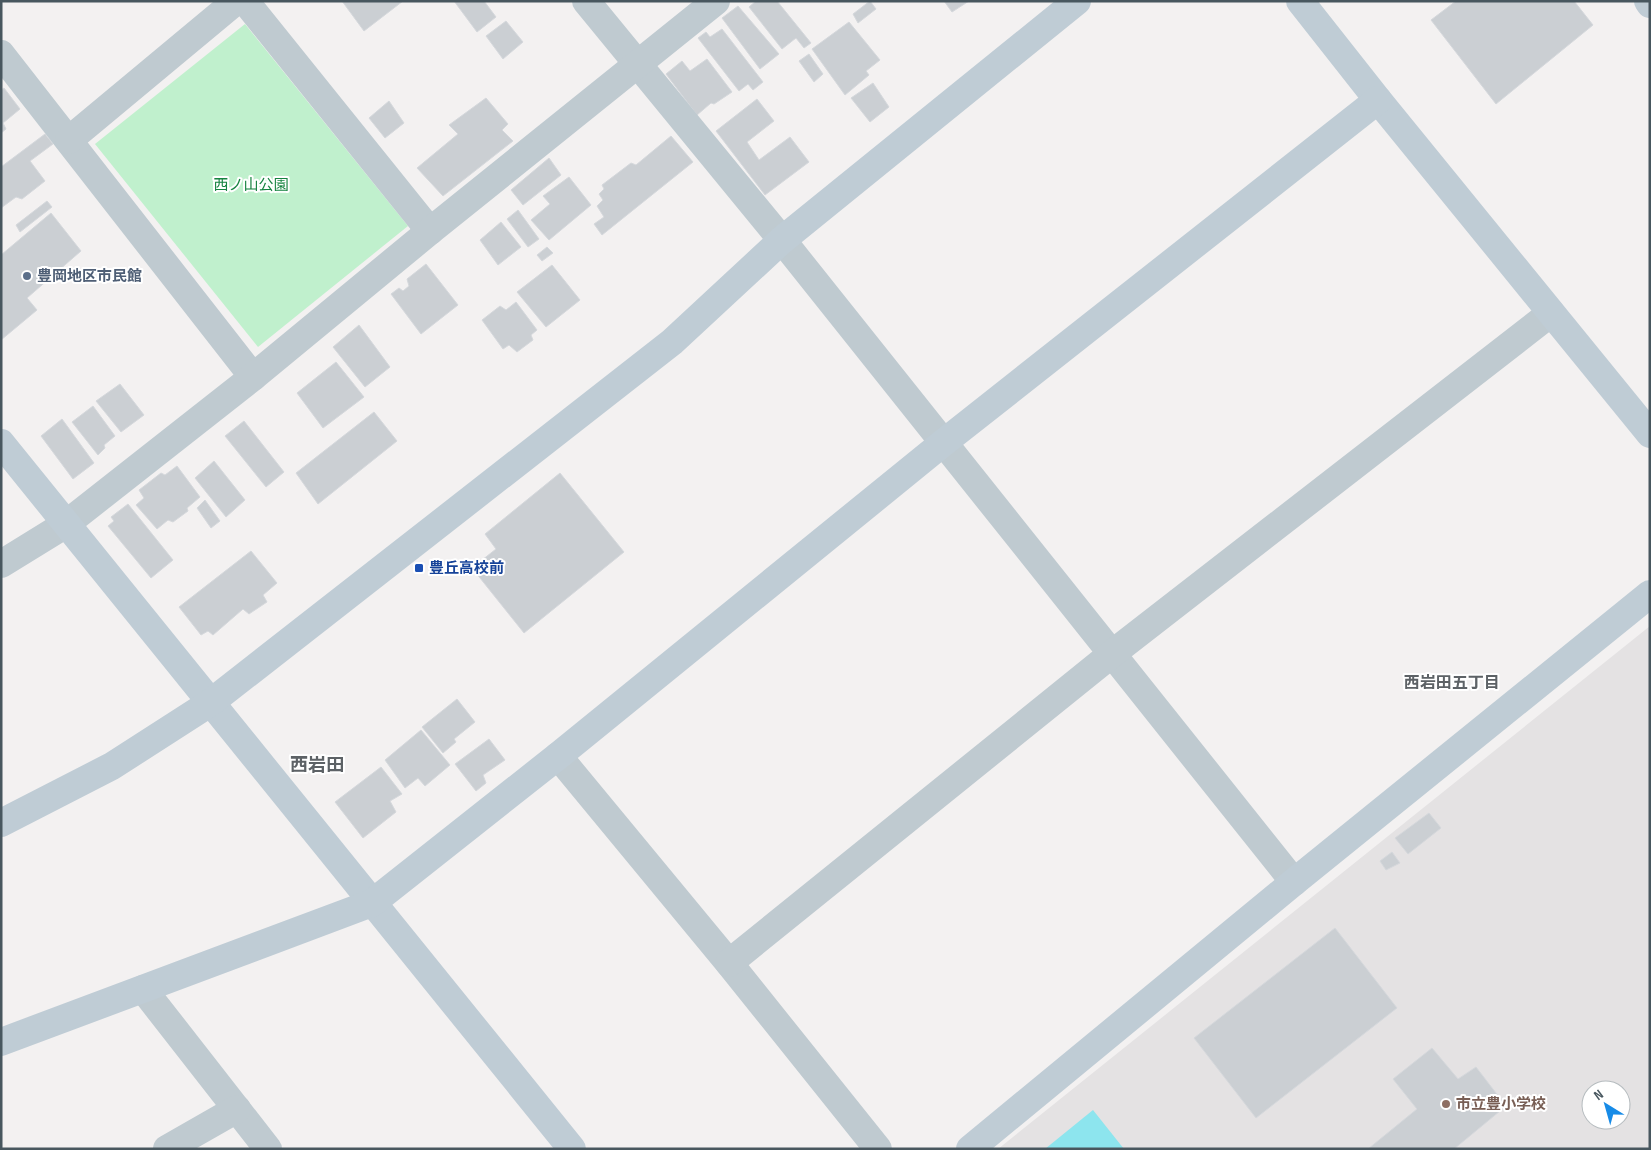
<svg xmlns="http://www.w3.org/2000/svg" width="1651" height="1150" font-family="'Sofia Sans Condensed','Noto Sans JP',sans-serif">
	<rect width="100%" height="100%" fill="#f3f1f1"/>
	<!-- education -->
	<path fill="#e4e2e3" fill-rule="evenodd" d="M1650,626V1149H998ZM1591,1090H1621V1120H1591Z"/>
	<!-- green -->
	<polygon fill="#c0f0cd" points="245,24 408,226 258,347 95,144"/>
	<!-- water -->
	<polygon fill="#8de5ee" points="1093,1110 1124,1149 1045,1149"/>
	<!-- building -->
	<g fill="#cbcfd3" stroke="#d5d8dc">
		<polygon points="342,1 403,1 364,31"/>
		<polygon points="454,1 484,1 496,17 477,32"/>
		<polygon points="756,1 777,1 811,43 804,48 796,38 782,49 749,7"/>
		<polygon points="870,1 876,9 858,23 853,14"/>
		<polygon points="944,1 969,1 952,12"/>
		<polygon points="1456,1 1574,1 1593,25 1496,104 1431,20"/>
		<polygon points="738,6 779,54 760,69 722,18"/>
		<polygon points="506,21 523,42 503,59 486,36"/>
		<polygon points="849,22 880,60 866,71 869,75 845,95 812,49"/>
		<polygon points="722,29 763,82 753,90 748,84 739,91 698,38 706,32 710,37"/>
		<polygon points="809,54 823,74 814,82 799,61"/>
		<polygon points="707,59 732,92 714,104 711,103 697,115 666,74 682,61 690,71"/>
		<polygon points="873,83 889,107 870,122 851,98"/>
		<polygon points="4,88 20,109 3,123 6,129 1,133 1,90"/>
		<polygon points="486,98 508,124 502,130 513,141 443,196 417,168 458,134 449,125"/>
		<polygon points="757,99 774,121 747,142 759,160 790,137 809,162 765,195 716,131"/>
		<polygon points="389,101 404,123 385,138 369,118"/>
		<polygon points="45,134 53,144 30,161 45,181 22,199 16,197 1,208 1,167"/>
		<polygon points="671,136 693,162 602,235 594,224 604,217 597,206 603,200 599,194 604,189 602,185 631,163 636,165"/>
		<polygon points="549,158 561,175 523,205 511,190"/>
		<polygon points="569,177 591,205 549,240 531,220 550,204 543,196"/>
		<polygon points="47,201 52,207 20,232 16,225"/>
		<polygon points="518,210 539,239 528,247 507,219"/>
		<polygon points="51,213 81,251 27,298 37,310 1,340 1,255"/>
		<polygon points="501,222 521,247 498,265 480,240"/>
		<polygon points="547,247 553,253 542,261 537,255"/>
		<polygon points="426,264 458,305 421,334 391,294 399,288 403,291 409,286 407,279"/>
		<polygon points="552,265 580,300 546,327 517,292"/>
		<polygon points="516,302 537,330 531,335 533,340 517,352 509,345 503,349 482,320 500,306 506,310"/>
		<polygon points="359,325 390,367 365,387 333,347"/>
		<polygon points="336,362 364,397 323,428 297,393"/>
		<polygon points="120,384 144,415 121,432 96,401"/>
		<polygon points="93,406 115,436 104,445 105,448 98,455 72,422"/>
		<polygon points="374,412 397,441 318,504 296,473"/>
		<polygon points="62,419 94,463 73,479 41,436"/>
		<polygon points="244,421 284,472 266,487 225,436"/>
		<polygon points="214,461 245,500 226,517 195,478"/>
		<polygon points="177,466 200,497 187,508 188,511 173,522 168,520 157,529 136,505 144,498 139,490 161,473 165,475"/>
		<polygon points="560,473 624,552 524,633 472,568 496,549 485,534"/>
		<polygon points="205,500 220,521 211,528 197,508"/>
		<polygon points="128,504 173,560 151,578 108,526 114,521 111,517"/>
		<polygon points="251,551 277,583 263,595 267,602 249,614 243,609 213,635 208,631 201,635 179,607"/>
		<polygon points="457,699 475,722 454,739 456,742 443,753 422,727"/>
		<polygon points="421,730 450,765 425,786 418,778 405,788 385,760"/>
		<polygon points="489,739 505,760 483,775 486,783 476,791 455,764"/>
		<polygon points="381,767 402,794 390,801 396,812 363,838 335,802"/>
		<polygon points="1429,813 1441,828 1408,854 1395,838"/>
		<polygon points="1392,852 1400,863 1386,870 1380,861"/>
		<polygon points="1335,928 1397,1008 1256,1118 1194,1038"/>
		<polygon points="1432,1048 1458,1079 1476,1067 1506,1106 1454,1149 1368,1149 1417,1109 1393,1079"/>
	</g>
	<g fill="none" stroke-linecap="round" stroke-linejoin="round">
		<!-- street -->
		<g stroke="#bfcad0" stroke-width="28">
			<polyline points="245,1 430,231"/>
			<polyline points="586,1 782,240 1294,882"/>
			<polyline points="1,54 253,377"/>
			<polyline points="69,140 236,1"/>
			<polyline points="1,564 66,524 253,377 430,231 716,1"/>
			<polyline points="558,756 729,963 878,1149"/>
			<polyline points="729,963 1113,653 1551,313"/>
			<polyline points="143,989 268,1149"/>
			<polyline points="167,1149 237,1109"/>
		</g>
		<!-- secondary -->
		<g stroke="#bfccd5" stroke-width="28">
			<polyline points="1300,1 1378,100 1650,434"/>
			<polyline points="1648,1 1650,4"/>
			<polyline points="1,443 572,1149"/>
			<polyline points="1,823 112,766 210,703 672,342 782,240 1077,1"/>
			<polyline points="1,1042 372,903 558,756 943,443 1378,100"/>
			<polyline points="970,1149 1294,882 1650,594"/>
		</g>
	</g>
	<!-- markers -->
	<circle fill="#5c6f8a" stroke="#fff" stroke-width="2" cx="27" cy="276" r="5"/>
	<rect fill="#1a4fb4" stroke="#fff" stroke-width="2" x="414" y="563" width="10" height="10" rx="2.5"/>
	<circle fill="#8d6e63" stroke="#fff" stroke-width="2" cx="1446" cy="1104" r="5"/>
	<g text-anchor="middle" stroke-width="4" stroke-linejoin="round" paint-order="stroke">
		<!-- park labels -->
		<g font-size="15" fill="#168340" stroke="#fff">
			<text x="251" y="190">西ノ山公園</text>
		</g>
		<!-- service labels -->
		<g font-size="15" font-weight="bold" fill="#4e5e75" stroke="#fff" text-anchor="start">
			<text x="37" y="281">豊岡地区市民館</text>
		</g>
		<!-- transit labels -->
		<g font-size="15" font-weight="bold" fill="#164399" stroke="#fff" text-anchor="start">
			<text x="429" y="573">豊丘高校前</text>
		</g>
		<!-- education labels -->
		<g font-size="15" font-weight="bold" fill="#785e54" stroke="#fff" text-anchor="start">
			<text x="1456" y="1109">市立豊小学校</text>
		</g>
		<!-- neighbourhood labels -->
		<g font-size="16" font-weight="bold" fill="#5d6266" stroke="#fff">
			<text x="1452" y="688">西岩田五丁目</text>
		</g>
		<!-- quarter labels -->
		<g font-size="18" font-weight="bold" fill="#5d6266" stroke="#fff">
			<text x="317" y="771">西岩田</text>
		</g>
	</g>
	<!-- border -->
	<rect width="1651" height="1150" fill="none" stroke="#48575f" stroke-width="5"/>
	<!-- north arrow -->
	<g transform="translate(1606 1105) rotate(323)"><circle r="24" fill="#ffffff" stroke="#b6bcbf"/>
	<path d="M0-4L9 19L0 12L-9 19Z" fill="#178be7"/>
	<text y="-8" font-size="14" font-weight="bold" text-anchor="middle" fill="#48575f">N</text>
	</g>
</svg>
